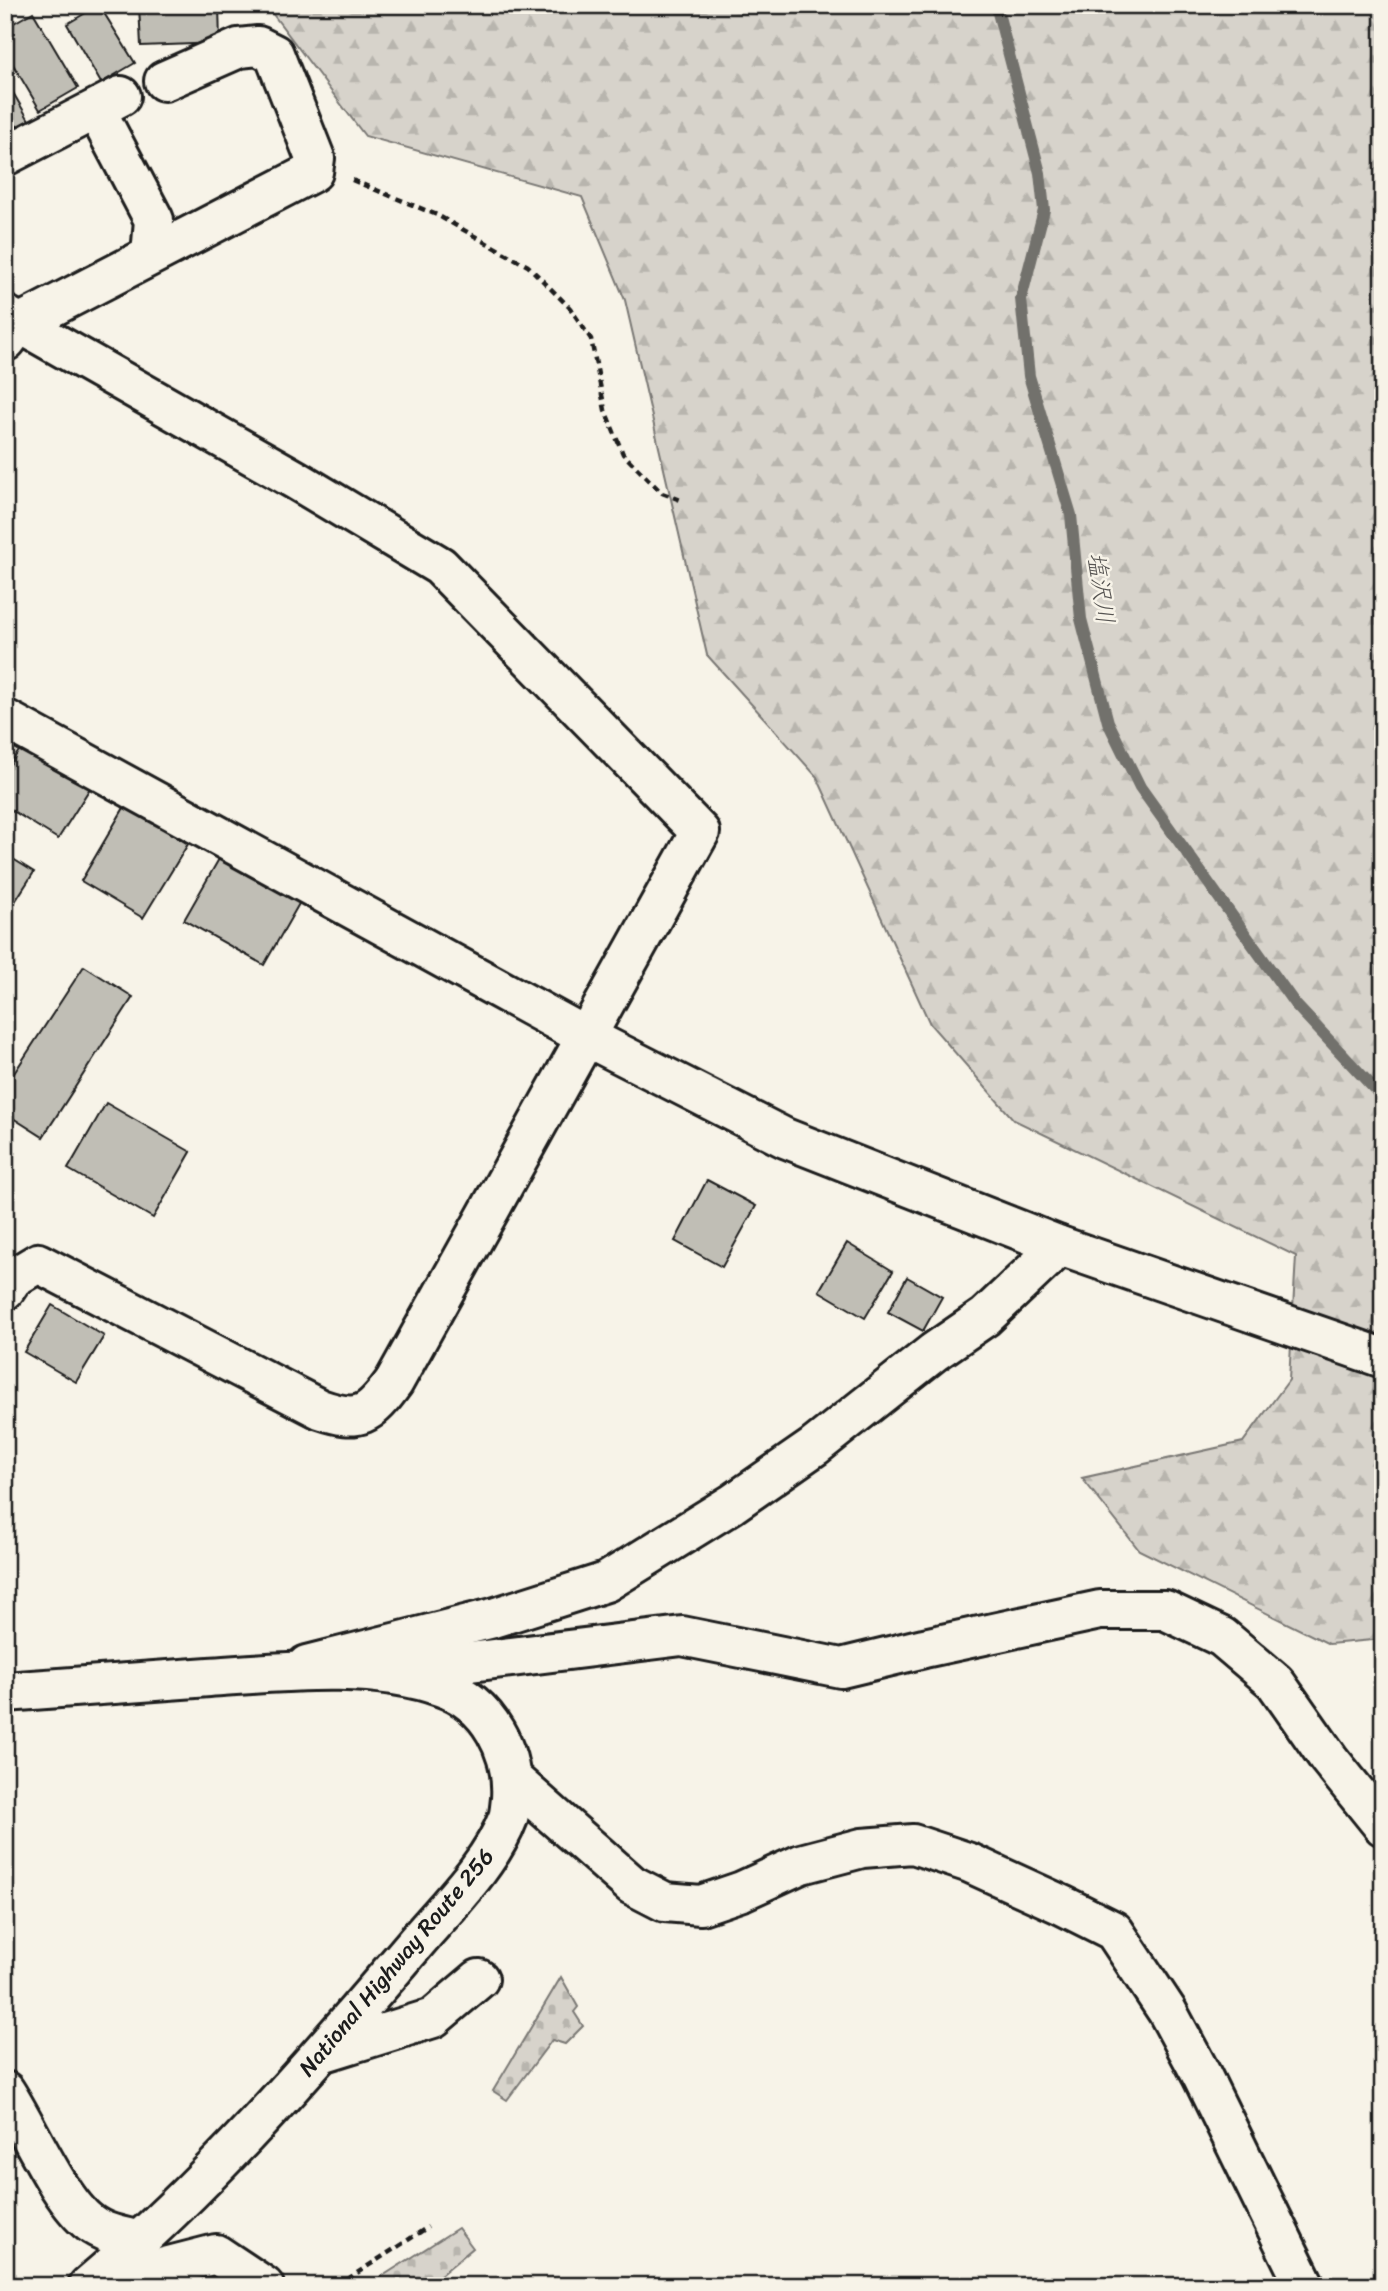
<svg xmlns="http://www.w3.org/2000/svg" width="1388" height="2291" font-family="Sriracha,'Klee One',sans-serif">
	<defs>
		<pattern id="forest-firs" width="22" height="20" patternUnits="userSpaceOnUse" patternTransform="scale(1.75)"><rect width="22" height="20" fill="#d7d3cb"/><path d="M5 1l3.5 6h-7zM16 11l3.5 6h-7z" fill="#b8b5ae"/></pattern>
		<pattern id="cemetery-stones" width="16" height="16" patternUnits="userSpaceOnUse" patternTransform="scale(1.75)"><rect width="16" height="16" fill="#d7d3cb"/><path d="M2 7V4a2 2 0 0 1 4 0v3zM10 15v-3a2 2 0 0 1 4 0v3z" fill="#b8b5ae"/></pattern>
	</defs>
	<rect width="100%" height="100%" fill="#f7f3e8"/>
	<filter id="ink" filterUnits="userSpaceOnUse"><feTurbulence type="fractalNoise" baseFrequency=".0143" numOctaves="2"/><feDisplacementMap in="SourceGraphic" scale="14" xChannelSelector="R" yChannelSelector="G"/><feConvolveMatrix kernelMatrix="1 2 1 2 8 2 1 2 1" color-interpolation-filters="sRGB"/></filter>
	<g filter="url(#ink)">
		<!-- forest -->
		<polygon fill="url(#forest-firs)" stroke="#7a7874" stroke-width="2" points="266,5 1383,6 1383,1639 1329,1644 1139,1550 1082,1478 1243,1442 1289,1380 1296,1256 1014,1120 930,1024 817,777 707,655 625,300 582,197 365,136"/>
		<!-- cemetery -->
		<g fill="url(#cemetery-stones)" stroke="#7a7874" stroke-width="2">
			<polygon points="561,1977 578,2007 574,2012 583,2026 565,2044 552,2040 507,2100 493,2091"/>
			<polygon points="458,2228 473,2248 427,2286 367,2286"/>
		</g>
		<g fill="none" stroke-linecap="round" stroke-linejoin="round">
			<!-- stream -->
			<polyline stroke="#72716c" stroke-width="12" points="996,5 1040,173 1044,210 1021,299 1029,376 1071,515 1081,619 1108,722 1140,787 1295,1004 1383,1098"/>
		</g>
		<!-- building -->
		<g fill="#c0beb5" stroke="#1c1c1c" stroke-width="2">
			<polygon points="99,5 135,63 101,83 67,24"/>
			<polygon points="139,5 219,5 220,43 141,46"/>
			<polygon points="33,12 78,88 40,110 5,51 5,28"/>
			<polygon points="5,79 29,120 5,133"/>
			<polygon points="24,743 92,785 58,839 5,806 5,772"/>
			<polygon points="125,806 188,844 143,918 81,881"/>
			<polygon points="5,854 34,872 5,917"/>
			<polygon points="220,857 300,902 264,965 184,920"/>
			<polygon points="84,966 133,997 43,1137 5,1113 5,1087"/>
			<polygon points="106,1103 191,1152 153,1218 68,1169"/>
			<polygon points="707,1180 756,1206 722,1267 675,1241"/>
			<polygon points="847,1243 893,1271 865,1318 819,1291"/>
			<polygon points="907,1277 942,1297 923,1331 888,1312"/>
			<polygon points="52,1305 104,1336 76,1382 24,1352"/>
		</g>
		<g fill="none" stroke-linecap="round" stroke-linejoin="round">
			<defs>
				<g id="minor">
					<polyline points="96,110 154,220 151,255"/>
					<polyline points="5,156 121,96"/>
					<path d="M5,315L296,480L440,566L700,832L394,1382C370,1415 360,1423 320,1409L38,1263L13,1278L5,1290"/>
					<polyline points="6,341 19,324 313,172 315,158 274,54 258,46 239,48 164,81"/>
					<polyline points="5,719 585,1036 785,1138 1060,1246 1383,1358"/>
					<polyline points="307,1665 493,1618 606,1582 732,1504 814,1447 934,1352 985,1317 1060,1246"/>
					<polyline points="388,1672 682,1636 841,1668 924,1648 1100,1610 1165,1610 1222,1637 1275,1682 1329,1759 1383,1826"/>
					<polyline points="512,1779 632,1885 665,1902 701,1905 742,1891 801,1864 862,1848 913,1844 970,1863 1062,1905 1114,1931 1167,2011 1202,2076 1305,2286"/>
					<polyline points="324,2052 433,2018 479,1979"/>
					<path d="M5,2091C28,2126 59,2200 90,2223C104,2234 124,2237 141,2241"/>
					<polyline points="91,2286 216,2254 264,2286"/>
				</g>
				<path id="highway" d="M5,1692C73,1687 141,1682 209,1677C282,1672 373,1662 442,1687C489,1703 514,1752 511,1799C510,1805 510,1812 508,1818C491,1864 445,1908 413,1946C311,2066 209,2184 88,2286"/>
			</defs>
			<!-- minor casing -->
			<use href="#minor" stroke="#1c1c1c" stroke-width="44"/>
			<!-- highway casing -->
			<use href="#highway" stroke="#1c1c1c" stroke-width="44"/>
			<!-- path -->
			<g stroke="#1c1c1c" stroke-width="4.5" stroke-dasharray="7 5" stroke-linecap="butt">
				<polyline points="352,180 437,215 528,266 570,308 591,339 605,410 623,454 662,493 683,501"/>
				<polyline points="337,2286 428,2227"/>
			</g>
			<!-- minor -->
			<use href="#minor" stroke="#f7f3e8" stroke-width="38"/>
			<!-- highway -->
			<use href="#highway" stroke="#f7f3e8" stroke-width="38"/>
		</g>
	</g>
	<g text-anchor="middle" stroke-width="5" stroke-linejoin="round" paint-order="stroke">
		<!-- street labels -->
		<g font-size="23" fill="#1c1c1c" stroke="#f7f3e8">
			<text transform="translate(396 1962) rotate(-50)" y="8">National Highway Route 256</text>
		</g>
		<!-- water labels -->
		<g font-size="24" font-style="italic" fill="#565452" stroke="#f7f3e8">
			<text transform="translate(1101 588) rotate(82)" y="8">塩沢川</text>
		</g>
	</g>
	<!-- margin -->
	<rect width="1388" height="2291" fill="none" stroke="#f7f3e8" stroke-width="28"/>
	<rect x="14" y="14" width="1360" height="2263" fill="none" stroke="#1c1c1c" stroke-width="2.5" filter="url(#ink)"/>
</svg>
